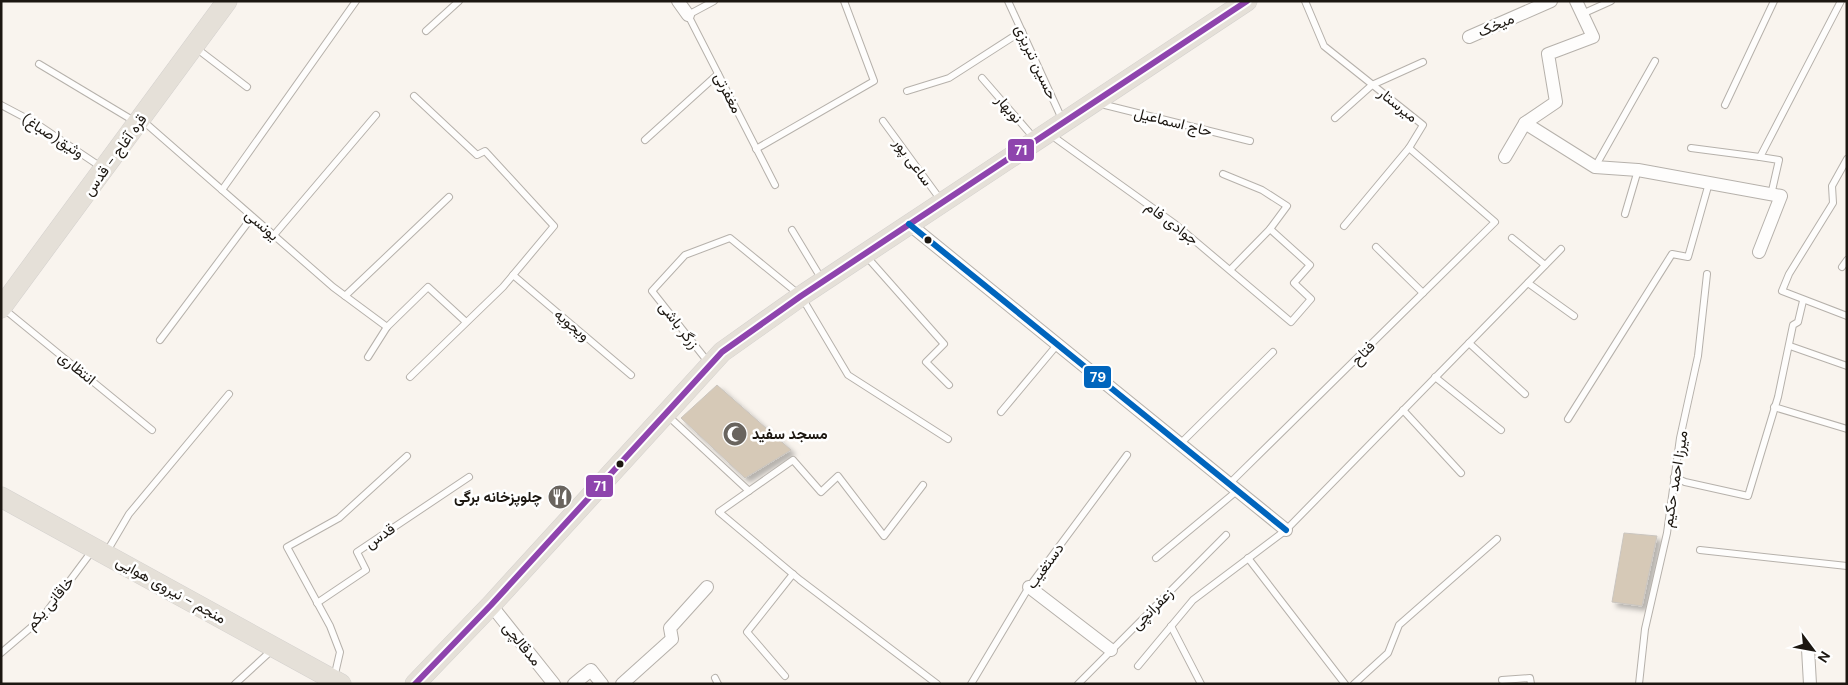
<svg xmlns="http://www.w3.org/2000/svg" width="1848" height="685" font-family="'DM Sans',Vazirmatn,sans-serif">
	<defs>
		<filter id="shadow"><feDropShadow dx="4.5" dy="4.5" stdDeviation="2.5" flood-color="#0004"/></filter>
	</defs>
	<rect width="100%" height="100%" fill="#f9f4ee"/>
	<!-- building -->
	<g fill="#d6c9b7" stroke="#cac5bf" filter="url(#shadow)">
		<polygon points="717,385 791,450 745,478 681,418"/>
		<polygon points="1624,533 1657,536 1642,606 1612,602"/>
	</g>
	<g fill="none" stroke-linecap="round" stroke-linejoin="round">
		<defs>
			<g id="service">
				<polyline points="714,1 688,15 775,185"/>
				<polyline points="1008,1 1062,119"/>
				<polyline points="1582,14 1611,1"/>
				<polyline points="426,31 459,1"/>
				<polyline points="196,48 247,87"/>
				<polyline points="39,64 134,121"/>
				<polyline points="982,78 1034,138"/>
				<polyline points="907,91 949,78 1022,31"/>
				<polyline points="1101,104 1250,141"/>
				<polyline points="1,105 37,124 101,167"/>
				<polyline points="1725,105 1774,1"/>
				<polyline points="1335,118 1372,85 1423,62"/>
				<polyline points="142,120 333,287 387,327"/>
				<polyline points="883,121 940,199"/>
				<polyline points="1051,135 1175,224 1291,322 1311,299 1294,283 1310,265 1270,229"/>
				<polyline points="645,140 718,74"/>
				<polyline points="1691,148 1760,157"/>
				<polyline points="756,149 874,81 844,1"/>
				<polyline points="1847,159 1832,186 1833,203 1789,274 1782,291 1847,316"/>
				<polyline points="1595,167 1655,61"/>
				<polyline points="1223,174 1262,190 1287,206 1270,229 1231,269"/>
				<polyline points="222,190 356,1"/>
				<polyline points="1771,195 1779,160 1760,157 1841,1"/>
				<polyline points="1625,214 1638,170"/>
				<polyline points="1344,226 1409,148"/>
				<polyline points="792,230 821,278"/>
				<polyline points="274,235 376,115"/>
				<polyline points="1512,238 1545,265"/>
				<polyline points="1376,247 1423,293"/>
				<polyline points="867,257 944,344 926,362 949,385"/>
				<polyline points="1842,267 1847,260"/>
				<polyline points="513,275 631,375"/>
				<polyline points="1528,283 1574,316"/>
				<polyline points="345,296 449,197"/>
				<polyline points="4,309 152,430"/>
				<polyline points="160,340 252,217"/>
				<polyline points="1469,343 1525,394"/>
				<polyline points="1790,346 1847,366"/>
				<polyline points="368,357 387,327 428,287 466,322"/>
				<polyline points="708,362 652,291 685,255 730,238 801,296 848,375 948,439"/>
				<polyline points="410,377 503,287 554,226 485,151 477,155 414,96"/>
				<polyline points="1435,377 1501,430"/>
				<polyline points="1774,407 1847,429"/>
				<polyline points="1403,410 1461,473"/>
				<polyline points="1001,412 1057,345"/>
				<polyline points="668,416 749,491"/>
				<polyline points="1568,419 1672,254 1688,257 1709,183"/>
				<polyline points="1181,443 1273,352"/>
				<polyline points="1674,477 1685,482 1748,496 1778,397 1793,325 1798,322 1803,301"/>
				<polyline points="1230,483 1495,222 1409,148 1423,125 1324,46 1305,1"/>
				<polyline points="923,485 884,536 838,476 821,492 793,460 719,512 800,580 937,684"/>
				<polyline points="1700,550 1847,566"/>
				<polyline points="106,553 129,514 229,394"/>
				<polyline points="1156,558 1238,490"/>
				<polyline points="1248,558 1345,684"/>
				<polyline points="317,603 366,570 357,552 469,477"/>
				<polyline points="1171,626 1201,684"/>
				<polyline points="1,653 42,618 92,551"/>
				<polyline points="1138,666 1193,600 1286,530 1561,249"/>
				<polyline points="785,676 747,632 793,574"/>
				<polyline points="334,678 340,652 330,626 287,547 339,518 407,456"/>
				<polyline points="715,678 718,684"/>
				<polyline points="1502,680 1530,678 1531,684"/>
				<polyline points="235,684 272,650"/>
				<polyline points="971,684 1029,587 1127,455"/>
				<polyline points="1078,684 1226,535"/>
				<polyline points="1354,684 1388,653 1399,625 1497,539"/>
				<polyline points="1639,684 1645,629 1667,533 1680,438 1698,356 1707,274"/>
			</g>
			<g id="minor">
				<polyline points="678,1 688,15"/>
				<polyline points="1469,37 1551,1"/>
				<polyline points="1525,123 1595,167 1638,170 1781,196 1759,252"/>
				<polyline points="1505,157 1525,123 1556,102 1548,54 1593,37 1576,1"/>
				<polyline points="909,224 1286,530"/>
				<polyline points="1029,587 1111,650"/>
				<polyline points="491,605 554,684"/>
				<polyline points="1808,649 1810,684"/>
				<polyline points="574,684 591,670 602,684"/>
				<polyline points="622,684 672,639 670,628 707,587"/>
			</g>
			<g id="primary">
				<polyline points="1,308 227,1"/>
				<polyline points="1,497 341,684"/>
				<polyline points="415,684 491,605 722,352 801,296 1247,1"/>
			</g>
		</defs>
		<!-- service casing -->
		<use href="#service" stroke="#b6b1ab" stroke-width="8"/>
		<!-- minor casing -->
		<use href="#minor" stroke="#b6b1ab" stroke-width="14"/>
		<!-- primary casing -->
		<use href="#primary" stroke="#d4d1ce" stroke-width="21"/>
		<!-- service -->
		<use href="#service" stroke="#fefdfc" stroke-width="6"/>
		<!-- minor -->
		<use href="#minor" stroke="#fefdfc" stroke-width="12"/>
		<!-- primary -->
		<use href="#primary" stroke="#e5e0d8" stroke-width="20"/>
		<defs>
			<polyline id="bus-1" points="415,684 491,605 722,352 801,296 1247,1"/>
			<polyline id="bus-2" points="909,224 1286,530"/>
		</defs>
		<!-- bus-1 casing -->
		<use href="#bus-1" stroke="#fff" stroke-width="10"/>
		<!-- bus-2 casing -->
		<use href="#bus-2" stroke="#fff" stroke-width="10"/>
		<!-- bus-1 -->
		<use href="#bus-1" stroke="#8e44ad" stroke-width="6"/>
		<!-- bus-2 -->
		<use href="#bus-2" stroke="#0065bd" stroke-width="6"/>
	</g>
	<!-- icons -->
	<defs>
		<symbol id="mosque-disc" viewBox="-11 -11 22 22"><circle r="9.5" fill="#69645e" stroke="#fff"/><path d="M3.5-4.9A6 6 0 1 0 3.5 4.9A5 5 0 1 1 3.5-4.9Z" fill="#fff"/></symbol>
		<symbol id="restaurant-disc" viewBox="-11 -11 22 22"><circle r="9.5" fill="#69645e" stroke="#fff"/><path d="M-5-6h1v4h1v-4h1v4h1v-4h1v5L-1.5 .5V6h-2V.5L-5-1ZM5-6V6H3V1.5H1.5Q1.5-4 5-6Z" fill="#fff"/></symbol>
	</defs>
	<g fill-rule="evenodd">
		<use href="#mosque-disc" x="721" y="420" width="28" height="28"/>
		<use href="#restaurant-disc" x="546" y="483" width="28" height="28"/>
	</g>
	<!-- markers -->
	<g fill="#1c1711" stroke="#fff" stroke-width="2">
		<circle cx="928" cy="240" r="4.5"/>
		<circle cx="620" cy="464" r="4.5"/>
	</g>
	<g text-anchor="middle" stroke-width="5" stroke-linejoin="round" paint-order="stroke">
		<!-- street labels -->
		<g font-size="15" fill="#1c1711" stroke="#fff">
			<text transform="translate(1496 25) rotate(-24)" y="5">میخک</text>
			<text transform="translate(1036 62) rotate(65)" y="5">حسین تبریزی</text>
			<text transform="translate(728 93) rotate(63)" y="5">مغفرتی</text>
			<text transform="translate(1398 105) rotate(39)" y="5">میرستار</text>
			<text transform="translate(1009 109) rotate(49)" y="5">نوبهار</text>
			<text transform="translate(1173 122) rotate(14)" y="5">حاج اسماعیل</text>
			<text transform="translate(53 136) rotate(32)" y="5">وثیق(صباغ)</text>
			<text transform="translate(115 155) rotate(-54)" y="5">قره آغاج - قدس</text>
			<text transform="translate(913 162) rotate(54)" y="5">ساعی پور</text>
			<text transform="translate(1172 223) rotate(37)" y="5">جوادی فام</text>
			<text transform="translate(262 225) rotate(41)" y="5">یونسی</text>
			<text transform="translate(572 325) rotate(40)" y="5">ویجویه</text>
			<text transform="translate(679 325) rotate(52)" y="5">زرگر باشی</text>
			<text transform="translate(1363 353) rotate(-45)" y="5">فتاح</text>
			<text transform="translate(77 368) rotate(39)" y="5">انتظاری</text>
			<text transform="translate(1675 479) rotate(-81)" y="5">میرزا احمد حکیم</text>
			<text transform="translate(380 536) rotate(-34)" y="5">قدس</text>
			<text transform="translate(1045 566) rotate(-54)" y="5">دستغیب</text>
			<text transform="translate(171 590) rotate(29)" y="5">منجم - نیروی هوایی</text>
			<text transform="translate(50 603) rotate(-49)" y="5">خاقانی یکم</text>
			<text transform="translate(1152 609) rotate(-45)" y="5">زعفرانچی</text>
			<text transform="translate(522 644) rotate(51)" y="5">مدقالچی</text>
		</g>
		<!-- poi labels -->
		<g font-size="15" font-weight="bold" fill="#1c1711" stroke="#fff" text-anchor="start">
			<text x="752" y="439">مسجد سفید</text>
			<text x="542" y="502" text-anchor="end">چلوپزخانه برگی</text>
		</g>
	</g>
	<g stroke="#fff" stroke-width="2">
		<rect x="1007" y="138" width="28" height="24" rx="5" fill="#8e44ad"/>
		<rect x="1083" y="365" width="29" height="24" rx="5" fill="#0065bd"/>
		<rect x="585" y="474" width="29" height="24" rx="5" fill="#8e44ad"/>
	</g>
	<g font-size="14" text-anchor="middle" font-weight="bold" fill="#fff">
		<text x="1021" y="155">71</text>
		<text x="1098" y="382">79</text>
		<text x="600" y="491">71</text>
	</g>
	<!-- border -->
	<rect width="1848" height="685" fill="none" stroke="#1c1711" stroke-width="5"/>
	<!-- north arrow -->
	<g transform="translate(1813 650) rotate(122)" stroke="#ffffff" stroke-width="4" paint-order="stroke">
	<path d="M0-4L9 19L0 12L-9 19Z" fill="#1c1711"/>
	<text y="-8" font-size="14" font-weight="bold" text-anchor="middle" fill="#1c1711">N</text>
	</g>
</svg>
